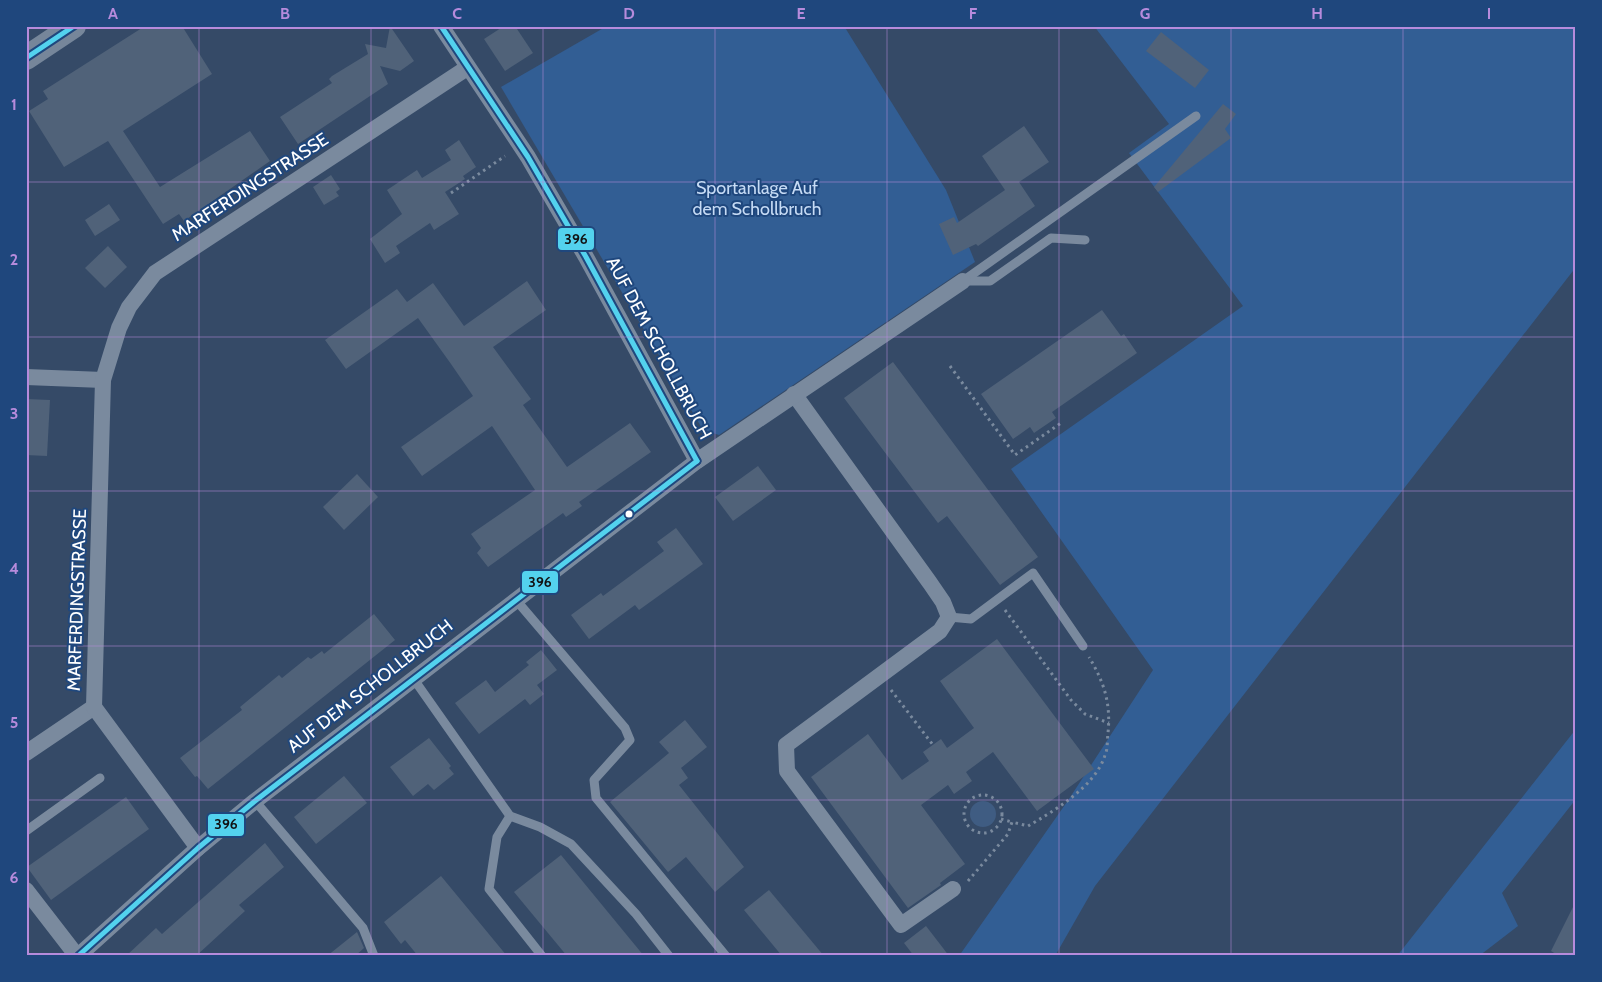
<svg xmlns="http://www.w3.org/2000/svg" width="1602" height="982" font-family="Cabin,sans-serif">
	<rect width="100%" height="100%" fill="#354a67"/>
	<!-- green -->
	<g fill="#325e94">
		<polygon points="607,26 844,26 946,190 975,262 719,435 703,430 501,87"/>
		<polygon points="1094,26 1576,26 1576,267 1095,886 1055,956 959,956 1069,799 1153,670 1011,469 1243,306 1129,153 1169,124"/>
		<polygon points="1576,729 1576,799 1502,893 1518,926 1479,956 1397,956"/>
	</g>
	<!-- water -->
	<circle fill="#3f5c82" cx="983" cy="814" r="13"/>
	<!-- building -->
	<g fill="#506279">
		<polygon points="145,26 182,26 212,74 123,131 160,187 250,131 270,161 184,221 179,214 163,224 108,141 64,167 29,111 48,99 43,91"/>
		<polygon points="390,26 414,61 400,71 380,66 388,84 298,144 280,117 332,83 329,79 332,76 368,54 365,44 386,48"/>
		<polygon points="504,26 515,26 533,53 505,71 484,39"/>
		<polygon points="1161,32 1209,70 1195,88 1146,51"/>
		<polygon points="1223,104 1236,114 1225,129 1231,138 1158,192 1154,187"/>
		<polygon points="1024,126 1049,162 1019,182 1035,206 978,246 976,244 953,255 939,224 954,217 957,223 1005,190 982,156"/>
		<polygon points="459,140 476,167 463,176 465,179 445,192 459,214 434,230 430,223 396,246 400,253 385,263 370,239 402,214 387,190 417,170 422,178 451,160 445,150"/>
		<polygon points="331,175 340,189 336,192 339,196 324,205 313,187"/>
		<polygon points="109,204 120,220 95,236 85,220"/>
		<polygon points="108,246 127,267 105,288 85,268"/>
		<polygon points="527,281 546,310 493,347 531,399 523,405 567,467 630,423 651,452 579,502 582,506 566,517 563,513 488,567 477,553 481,548 471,534 535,490 492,426 422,476 401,447 473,396 451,364 418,318 346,369 325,340 397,289 407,302 433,283 464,326"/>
		<polygon points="1102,310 1121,336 1124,334 1137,353 1052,412 1056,418 1034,433 1030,427 1013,439 981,394"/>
		<polygon points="893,362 1038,557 1000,585 947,516 938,523 844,398"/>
		<polygon points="26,399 50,400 47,456 26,455"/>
		<polygon points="758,466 776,490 733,521 715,497"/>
		<polygon points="357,474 378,497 344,530 323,507"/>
		<polygon points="676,528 703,564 639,610 635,605 589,639 571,615 601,593 603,596 664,551 657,542"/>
		<polygon points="374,614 395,640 208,789 197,776 195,777 180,758 242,710 240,707 279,675 282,678 308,657 311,659 322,651 324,654"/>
		<polygon points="997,639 1094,769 1037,811 993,752 966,772 972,781 954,794 948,785 921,805 965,864 940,883 941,885 908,908 811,777 868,734 902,780 929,761 923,752 941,739 947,748 974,728 940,681"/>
		<polygon points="541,650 557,670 537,685 544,694 530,705 525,699 479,734 455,703 486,680 495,692 529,665 526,662"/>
		<polygon points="685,720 707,747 681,768 688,778 679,785 744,867 715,892 686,857 668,872 610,802 669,753 659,742"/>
		<polygon points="429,738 451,766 449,768 454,774 434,790 428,784 413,796 390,767"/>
		<polygon points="344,776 367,803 316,844 294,817"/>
		<polygon points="126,797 149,829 51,900 27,867"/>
		<polygon points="265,843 284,867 239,905 245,911 196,956 126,956 156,928 162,934"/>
		<polygon points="561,855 644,956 567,956 514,892"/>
		<polygon points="441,876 507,956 418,956 405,940 401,944 384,922"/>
		<polygon points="769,890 824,956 782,956 744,910"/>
		<polygon points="1576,901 1576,956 1559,956 1551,951"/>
		<polygon points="926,926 943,948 949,956 914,956 904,943"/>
		<polygon points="357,932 364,948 355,956 327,956"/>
	</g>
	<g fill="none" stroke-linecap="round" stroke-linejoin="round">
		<!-- path -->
		<g stroke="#7a8a9e" stroke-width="3" stroke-dasharray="2.5 4" stroke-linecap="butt">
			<polyline points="451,193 505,156"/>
			<polyline points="950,366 1015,455 1061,423"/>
			<polyline points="1005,610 1071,700 1085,714 1109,723"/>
			<polyline points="891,690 933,745"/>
			<circle cx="983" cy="814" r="19"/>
			<polyline points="1001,819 1012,822"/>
			<path d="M968,881L1008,834L1012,822L1028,826C1054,811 1096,786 1105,755C1108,749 1107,740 1108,733C1111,703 1104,682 1089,657"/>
		</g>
		<!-- service -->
		<g stroke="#7a8a9e" stroke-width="9">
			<polyline points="963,281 1196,116"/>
			<polyline points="964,281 990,281 1051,238 1085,240"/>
			<polyline points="516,600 625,728 630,740 594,780 596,798 726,956"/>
			<polyline points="949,617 971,619 1033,573 1083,646"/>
			<polyline points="413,678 510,816 540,827 571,844 636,914 669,956"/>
			<polyline points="255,801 363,928 374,956"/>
			<polyline points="510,816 497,837 489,889 542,956"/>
			<polyline points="26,831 100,778"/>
		</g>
		<!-- minor -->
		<g stroke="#7a8a9e" stroke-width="16">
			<polyline points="441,26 528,157 586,257 697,461"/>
			<polyline points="26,377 103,380"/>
			<polyline points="794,394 930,583 943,602 949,617 940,631 786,745 787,771 901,925 953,889"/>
			<polyline points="26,753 94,707"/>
			<polyline points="198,848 94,707 103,380 119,328 129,307 155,273 467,68"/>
			<polyline points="26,890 77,956"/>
			<polyline points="78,956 198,848 255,801 697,461 963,281"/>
		</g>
		<!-- secondary -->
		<polyline stroke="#76869a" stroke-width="24" points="26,58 74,26"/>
		<defs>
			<g id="bus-1">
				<polyline points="441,26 528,157 586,257 697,461"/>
				<polyline points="26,58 74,26"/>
				<polyline points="78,956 198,848 255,801 697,461"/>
			</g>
		</defs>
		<!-- bus-1 casing -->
		<use href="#bus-1" stroke="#1f477d" stroke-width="9"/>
		<!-- bus-1 -->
		<use href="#bus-1" stroke="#53d2ee" stroke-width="5"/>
	</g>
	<!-- grid -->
	<path fill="none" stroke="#b68bdc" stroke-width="1" stroke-opacity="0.55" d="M199,26V956M371,26V956M543,26V956M715,26V956M887,26V956M1059,26V956M1231,26V956M1403,26V956M26,182H1576M26,337H1576M26,491H1576M26,646H1576M26,800H1576"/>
	<!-- markers -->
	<circle fill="#fff" stroke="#1f477d" stroke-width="2" cx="629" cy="514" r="4.5"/>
	<g text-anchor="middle" stroke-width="4" stroke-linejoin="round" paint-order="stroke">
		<!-- street labels -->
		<g font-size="18" fill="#fff" stroke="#1f477d">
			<text transform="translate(250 187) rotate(-33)" y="6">MARFERDINGSTRASSE</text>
			<text transform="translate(659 348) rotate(62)" y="6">AUF DEM SCHOLLBRUCH</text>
			<text transform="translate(77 600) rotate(-88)" y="6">MARFERDINGSTRASSE</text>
			<text transform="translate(370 686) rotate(-38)" y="6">AUF DEM SCHOLLBRUCH</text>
		</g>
		<!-- park labels -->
		<g font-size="18" fill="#c6dbf5" stroke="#1f477d">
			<text x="757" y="194">Sportanlage Auf<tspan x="757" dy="21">dem Schollbruch</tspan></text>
		</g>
	</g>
	<g stroke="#1f477d" stroke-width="2">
		<rect x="557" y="227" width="38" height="24" rx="5" fill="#53d2ee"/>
		<rect x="521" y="570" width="38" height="24" rx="5" fill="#53d2ee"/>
		<rect x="207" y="813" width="38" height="24" rx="5" fill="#53d2ee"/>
	</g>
	<g font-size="14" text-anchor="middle" font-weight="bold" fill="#111">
		<text x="576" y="244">396</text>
		<text x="540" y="587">396</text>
		<text x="226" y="829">396</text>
	</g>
	<!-- border -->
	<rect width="1602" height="982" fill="none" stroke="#1f477d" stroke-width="55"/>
	<rect x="28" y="28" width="1546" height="926" fill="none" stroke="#b68bdc" stroke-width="2"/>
	<g font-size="16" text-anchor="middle" font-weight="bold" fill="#b68bdc">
		<text x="113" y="19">A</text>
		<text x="285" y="19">B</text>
		<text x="457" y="19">C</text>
		<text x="629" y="19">D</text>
		<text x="801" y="19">E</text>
		<text x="973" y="19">F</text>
		<text x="1145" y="19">G</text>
		<text x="1317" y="19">H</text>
		<text x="1489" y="19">I</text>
		<text x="14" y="110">1</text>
		<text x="14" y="265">2</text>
		<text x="14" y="419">3</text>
		<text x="14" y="574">4</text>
		<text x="14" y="728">5</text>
		<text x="14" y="883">6</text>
	</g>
</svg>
